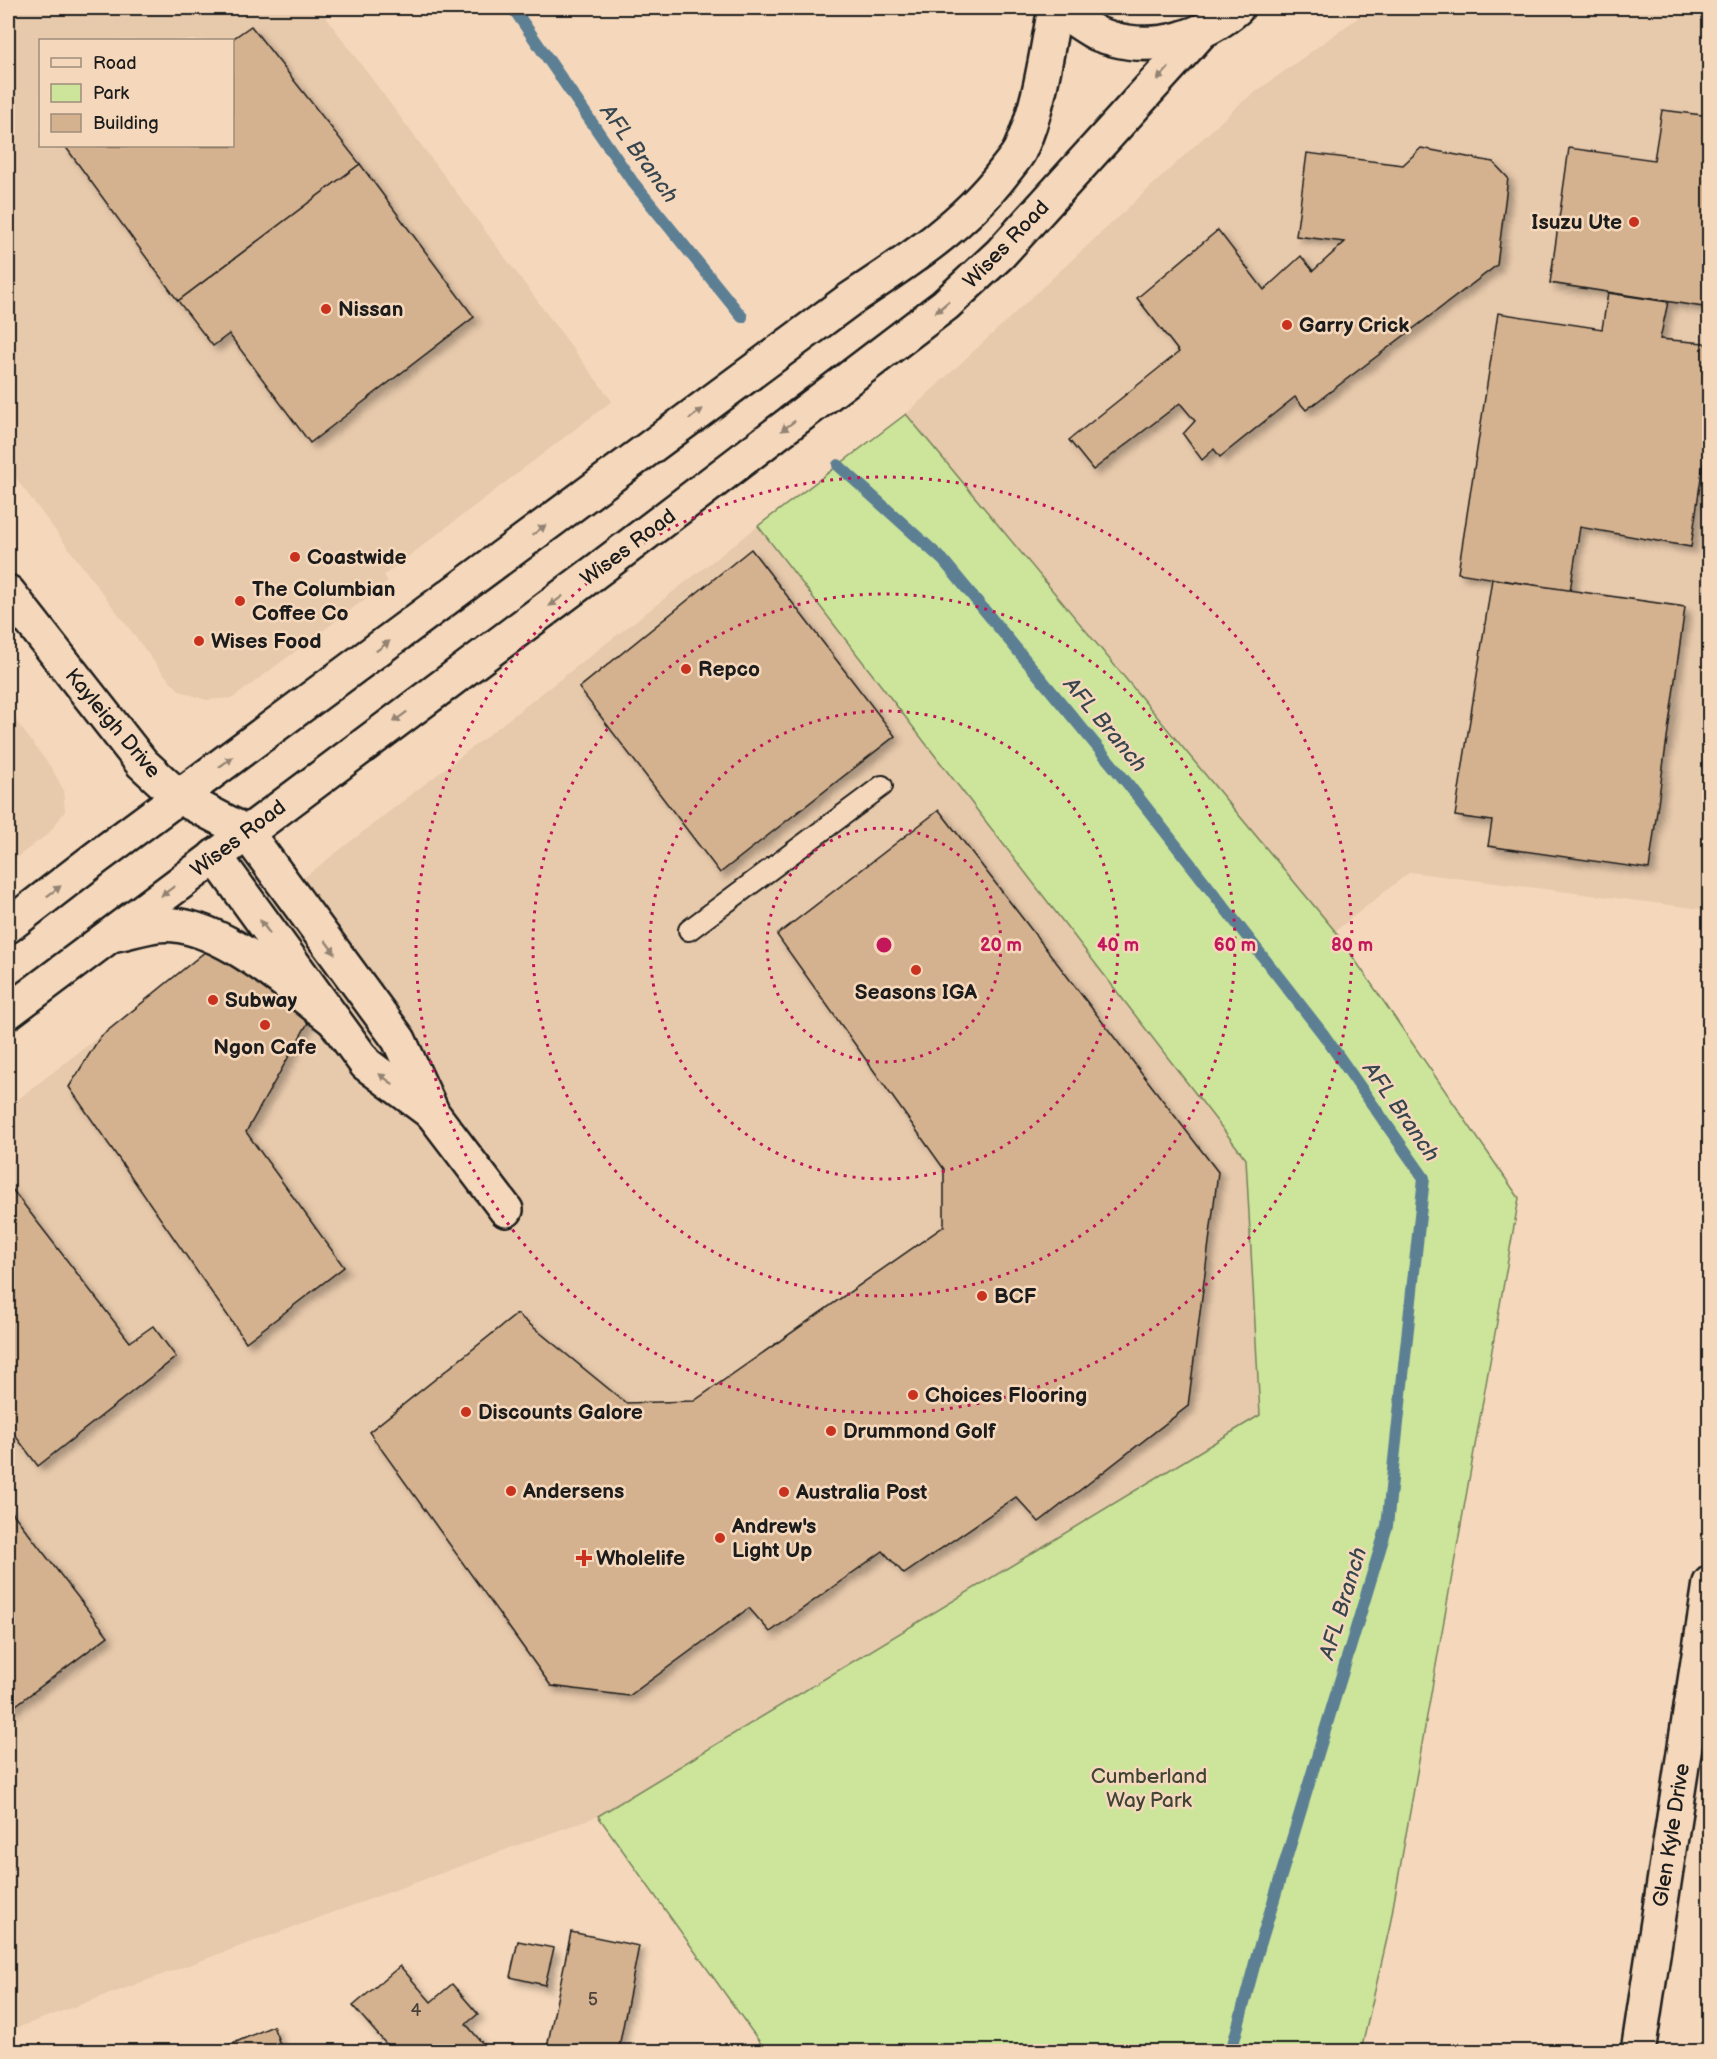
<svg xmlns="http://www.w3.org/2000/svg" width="1717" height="2059" font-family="'Balsamiq Sans',sans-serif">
	<defs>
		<filter id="shadow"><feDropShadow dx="5.5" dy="5.5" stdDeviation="3" flood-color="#0004"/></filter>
	</defs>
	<rect width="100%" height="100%" fill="#f5d8bb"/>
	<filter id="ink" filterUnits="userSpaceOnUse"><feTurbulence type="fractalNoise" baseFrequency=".0167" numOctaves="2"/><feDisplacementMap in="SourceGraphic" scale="12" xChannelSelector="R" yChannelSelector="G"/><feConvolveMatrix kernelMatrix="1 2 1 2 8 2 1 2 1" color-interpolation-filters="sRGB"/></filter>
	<g filter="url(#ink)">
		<!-- built -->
		<g fill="#e7c9ab" fill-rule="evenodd">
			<path d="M8,8H319L612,401L384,575L388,582L233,698L206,700L180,691L162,672L8,468ZM40,40H232V146H40Z"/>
			<polygon points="1371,8 1709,8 1709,910 1410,872 1335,931 906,414 1242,102"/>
			<polygon points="758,526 1246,1159 1260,1415 598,1816 8,2031 8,1107"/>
			<polygon points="8,710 52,769 63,789 65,811 49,833 8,864"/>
		</g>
		<!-- green -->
		<polygon fill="#cce59a" stroke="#74805b" stroke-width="1.5" points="906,414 1335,931 1519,1198 1389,1930 1361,2051 766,2051 598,1816 1260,1415 1246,1159 758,526"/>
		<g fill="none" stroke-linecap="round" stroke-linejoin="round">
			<!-- stream -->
			<g stroke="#5b7f94" stroke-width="12">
				<polyline points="513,8 632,181 742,317"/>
				<polyline points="838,465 943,560 1128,784 1323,1034 1424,1178 1387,1526 1257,1955 1231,2052"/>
			</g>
		</g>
		<!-- building -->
		<g fill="#d5b28f" stroke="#1c1c1c" stroke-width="1.5" filter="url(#shadow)">
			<polygon points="251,26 360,164 178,301 65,146 232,146 232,40 231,40"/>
			<polygon points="1662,110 1710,116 1710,308 1550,283 1569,148 1654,160"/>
			<polygon points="1421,148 1493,162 1508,178 1497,265 1306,410 1295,397 1220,457 1214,449 1202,460 1183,434 1195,421 1180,403 1093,470 1069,440 1179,352 1137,298 1218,230 1264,290 1301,256 1313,271 1345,242 1296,236 1307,153 1403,165"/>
			<polygon points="360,164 474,317 310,443 229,334 213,346 178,301"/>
			<polygon points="1608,293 1668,302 1660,339 1704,343 1710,349 1710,415 1691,547 1580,527 1570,591 1458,573 1498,313 1602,329"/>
			<polygon points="751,549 895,736 720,873 579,688"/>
			<polygon points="1492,579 1685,607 1649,869 1488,846 1492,821 1455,816"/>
			<polygon points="939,810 1218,1172 1188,1406 1039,1522 1016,1497 904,1574 883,1551 770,1632 749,1608 629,1696 551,1686 369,1432 517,1314 626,1403 694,1401 944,1226 944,1169 777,935"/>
			<polygon points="211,947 310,1019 246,1132 344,1267 246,1342 69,1087 100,1037"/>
			<polygon points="8,1184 130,1342 153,1326 176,1357 38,1466 8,1426"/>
			<polygon points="8,1507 108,1636 8,1711"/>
			<polygon points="571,1932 639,1946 618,2052 546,2052"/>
			<polygon points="518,1941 554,1948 545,1985 510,1977"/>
			<polygon points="400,1966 431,2002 452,1984 478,2014 466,2024 490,2052 393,2052 353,2006"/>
			<polygon points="273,2026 283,2052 213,2052"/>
		</g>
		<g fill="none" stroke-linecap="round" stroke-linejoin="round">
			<defs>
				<polyline id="service" points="689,930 882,786"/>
				<g id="minor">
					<polyline points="8,592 142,763 179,797"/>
					<polyline points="246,832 399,1040 433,1114 506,1210"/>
					<polyline points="215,856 366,1064 429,1111"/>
				</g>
				<polyline id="tertiary" points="1638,2052 1710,1583"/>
				<g id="secondary">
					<path d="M1058,8C1070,16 1083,26 1096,33C1101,36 1108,37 1113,39C1157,51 1204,37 1237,8"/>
					<polyline points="179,797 246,832"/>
					<path d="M8,926L96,858L849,300C905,263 963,226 1004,172C1009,165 1016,158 1020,150C1040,106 1046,55 1055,8"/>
					<path d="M116,934C130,931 144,927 157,925C216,918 289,986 334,1020"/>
					<polyline points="8,1012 603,566 945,305 1000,254 1202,31"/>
				</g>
			</defs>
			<!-- service casing -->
			<use href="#service" stroke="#1c1c1c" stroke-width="24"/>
			<!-- minor casing -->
			<use href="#minor" stroke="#1c1c1c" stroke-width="38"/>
			<!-- tertiary casing -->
			<use href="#tertiary" stroke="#1c1c1c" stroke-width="38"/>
			<!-- secondary casing -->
			<use href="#secondary" stroke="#1c1c1c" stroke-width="38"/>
			<!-- service -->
			<use href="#service" stroke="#f5d8bb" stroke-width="20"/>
			<!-- minor -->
			<use href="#minor" stroke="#f5d8bb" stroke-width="33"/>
			<!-- tertiary -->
			<use href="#tertiary" stroke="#f5d8bb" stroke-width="33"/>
			<!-- secondary -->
			<use href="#secondary" stroke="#f5d8bb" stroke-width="33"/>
		</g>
		<!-- one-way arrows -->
		<defs><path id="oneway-solid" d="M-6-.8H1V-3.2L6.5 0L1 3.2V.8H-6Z" transform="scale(1.5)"/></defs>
		<g fill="#938373">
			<use href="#oneway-solid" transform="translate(1163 74) rotate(132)"/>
			<use href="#oneway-solid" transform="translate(942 307) rotate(140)"/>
			<use href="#oneway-solid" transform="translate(696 414) rotate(-37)"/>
			<use href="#oneway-solid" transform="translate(788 426) rotate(143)"/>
			<use href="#oneway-solid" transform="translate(539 530) rotate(-37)"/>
			<use href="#oneway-solid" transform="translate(556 601) rotate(143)"/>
			<use href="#oneway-solid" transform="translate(383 646) rotate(-37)"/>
			<use href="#oneway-solid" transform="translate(400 717) rotate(143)"/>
			<use href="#oneway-solid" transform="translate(226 762) rotate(-36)"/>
			<use href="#oneway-solid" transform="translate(54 891) rotate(-37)"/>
			<use href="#oneway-solid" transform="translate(168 891) rotate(143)"/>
			<use href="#oneway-solid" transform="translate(265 927) rotate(-126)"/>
			<use href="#oneway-solid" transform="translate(330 947) rotate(54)"/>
			<use href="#oneway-solid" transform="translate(386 1079) rotate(-144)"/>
		</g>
	</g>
	<!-- distance rings -->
	<g fill="none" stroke="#c2185b" stroke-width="3" stroke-dasharray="3 6">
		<circle cx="884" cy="945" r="117"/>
		<circle cx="884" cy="945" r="234"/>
		<circle cx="884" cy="945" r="351"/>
		<circle cx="884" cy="945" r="468"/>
	</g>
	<!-- markers -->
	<g fill="#c8321e" stroke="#f5d8bb" stroke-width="2">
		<circle cx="1634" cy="222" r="6"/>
		<circle cx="326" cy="309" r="6"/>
		<circle cx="1287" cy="325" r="6"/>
		<circle cx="295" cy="557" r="6"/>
		<circle cx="240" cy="601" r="6"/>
		<circle cx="199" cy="641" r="6"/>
		<circle cx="686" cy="669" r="6"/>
		<circle cx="916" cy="970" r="6"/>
		<circle cx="213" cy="1000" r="6"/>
		<circle cx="265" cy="1025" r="6"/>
		<circle cx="982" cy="1296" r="6"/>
		<circle cx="913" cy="1395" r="6"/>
		<circle cx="466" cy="1412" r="6"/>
		<circle cx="831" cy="1431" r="6"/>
		<circle cx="511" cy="1491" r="6"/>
		<circle cx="784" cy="1492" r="6"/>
		<circle cx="720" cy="1538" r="6"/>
		<path d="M581 1549h6v6h6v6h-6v6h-6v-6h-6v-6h6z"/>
	</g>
	<g text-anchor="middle" stroke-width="5" stroke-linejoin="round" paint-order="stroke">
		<!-- number labels -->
		<g font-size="18" fill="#4a4239">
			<text x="593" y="2005">5</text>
			<text x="416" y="2016">4</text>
		</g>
		<!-- poi labels -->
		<g font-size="21" font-weight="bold" fill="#1c1c1c" stroke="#f5d8bb" text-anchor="start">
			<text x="1622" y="229" text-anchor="end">Isuzu Ute</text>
			<text x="338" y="316">Nissan</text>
			<text x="1299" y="332">Garry Crick</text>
			<text x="307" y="564">Coastwide</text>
			<text x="252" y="596">The Columbian<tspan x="252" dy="24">Coffee Co</tspan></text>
			<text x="211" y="648">Wises Food</text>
			<text x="698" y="676">Repco</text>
			<text x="916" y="999" text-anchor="middle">Seasons IGA</text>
			<text x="225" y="1007">Subway</text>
			<text x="265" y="1054" text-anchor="middle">Ngon Cafe</text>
			<text x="994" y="1303">BCF</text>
			<text x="925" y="1402">Choices Flooring</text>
			<text x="478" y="1419">Discounts Galore</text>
			<text x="843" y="1438">Drummond Golf</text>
			<text x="523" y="1498">Andersens</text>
			<text x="796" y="1499">Australia Post</text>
			<text x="732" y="1533">Andrew's<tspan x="732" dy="24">Light Up</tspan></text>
			<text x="596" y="1565">Wholelife</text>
		</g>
		<!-- street labels -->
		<g font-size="21" fill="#1c1c1c" stroke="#f5d8bb">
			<text transform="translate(1006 244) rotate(-46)" y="7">Wises Road</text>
			<text transform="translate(628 547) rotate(-37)" y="7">Wises Road</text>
			<text transform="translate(113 723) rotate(50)" y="7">Kayleigh Drive</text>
			<text transform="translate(238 838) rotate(-37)" y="7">Wises Road</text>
			<text transform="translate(1671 1835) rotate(-81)" y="7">Glen Kyle Drive</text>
		</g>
		<!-- park labels -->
		<g font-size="21" fill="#3f4435" stroke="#f5d8bb">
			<text x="1149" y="1783">Cumberland<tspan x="1149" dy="24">Way Park</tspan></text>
		</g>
		<!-- water labels -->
		<g font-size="22" font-style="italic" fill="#36454e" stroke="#f5d8bb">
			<text transform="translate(640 153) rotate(54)" y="8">AFL Branch</text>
			<text transform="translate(1106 724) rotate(50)" y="8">AFL Branch</text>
			<text transform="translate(1402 1111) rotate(55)" y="8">AFL Branch</text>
			<text transform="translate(1342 1603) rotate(-73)" y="8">AFL Branch</text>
		</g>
	</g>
	<circle cx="884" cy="945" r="9" fill="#c2185b" stroke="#f5d8bb" stroke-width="3"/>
	<g font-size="18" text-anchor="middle" font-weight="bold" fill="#c2185b" stroke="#f5d8bb" stroke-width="5" stroke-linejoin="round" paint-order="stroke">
		<text x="1001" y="951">20 m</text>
		<text x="1118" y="951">40 m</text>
		<text x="1235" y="951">60 m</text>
		<text x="1352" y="951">80 m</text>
	</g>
	<!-- margin -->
	<rect width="1717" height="2059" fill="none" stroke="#f5d8bb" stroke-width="30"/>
	<rect x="15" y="15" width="1687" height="2029" fill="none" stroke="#1c1c1c" stroke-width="2" filter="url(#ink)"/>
	<!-- legend -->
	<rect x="39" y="39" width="195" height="108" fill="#f5d8bb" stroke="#9e8d7b" stroke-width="1.5"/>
	<rect x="51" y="58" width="30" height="9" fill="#f5d8bb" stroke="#9e8d7b" stroke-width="1.5"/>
	<text x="93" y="69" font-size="18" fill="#1c1c1c">Road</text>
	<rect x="51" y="84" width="30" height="18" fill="#cce59a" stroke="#9e8d7b" stroke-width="1.5"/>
	<text x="93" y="99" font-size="18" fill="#1c1c1c">Park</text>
	<rect x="51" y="114" width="30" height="18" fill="#d5b28f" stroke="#9e8d7b" stroke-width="1.5"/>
	<text x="93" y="129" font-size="18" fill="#1c1c1c">Building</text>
</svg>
